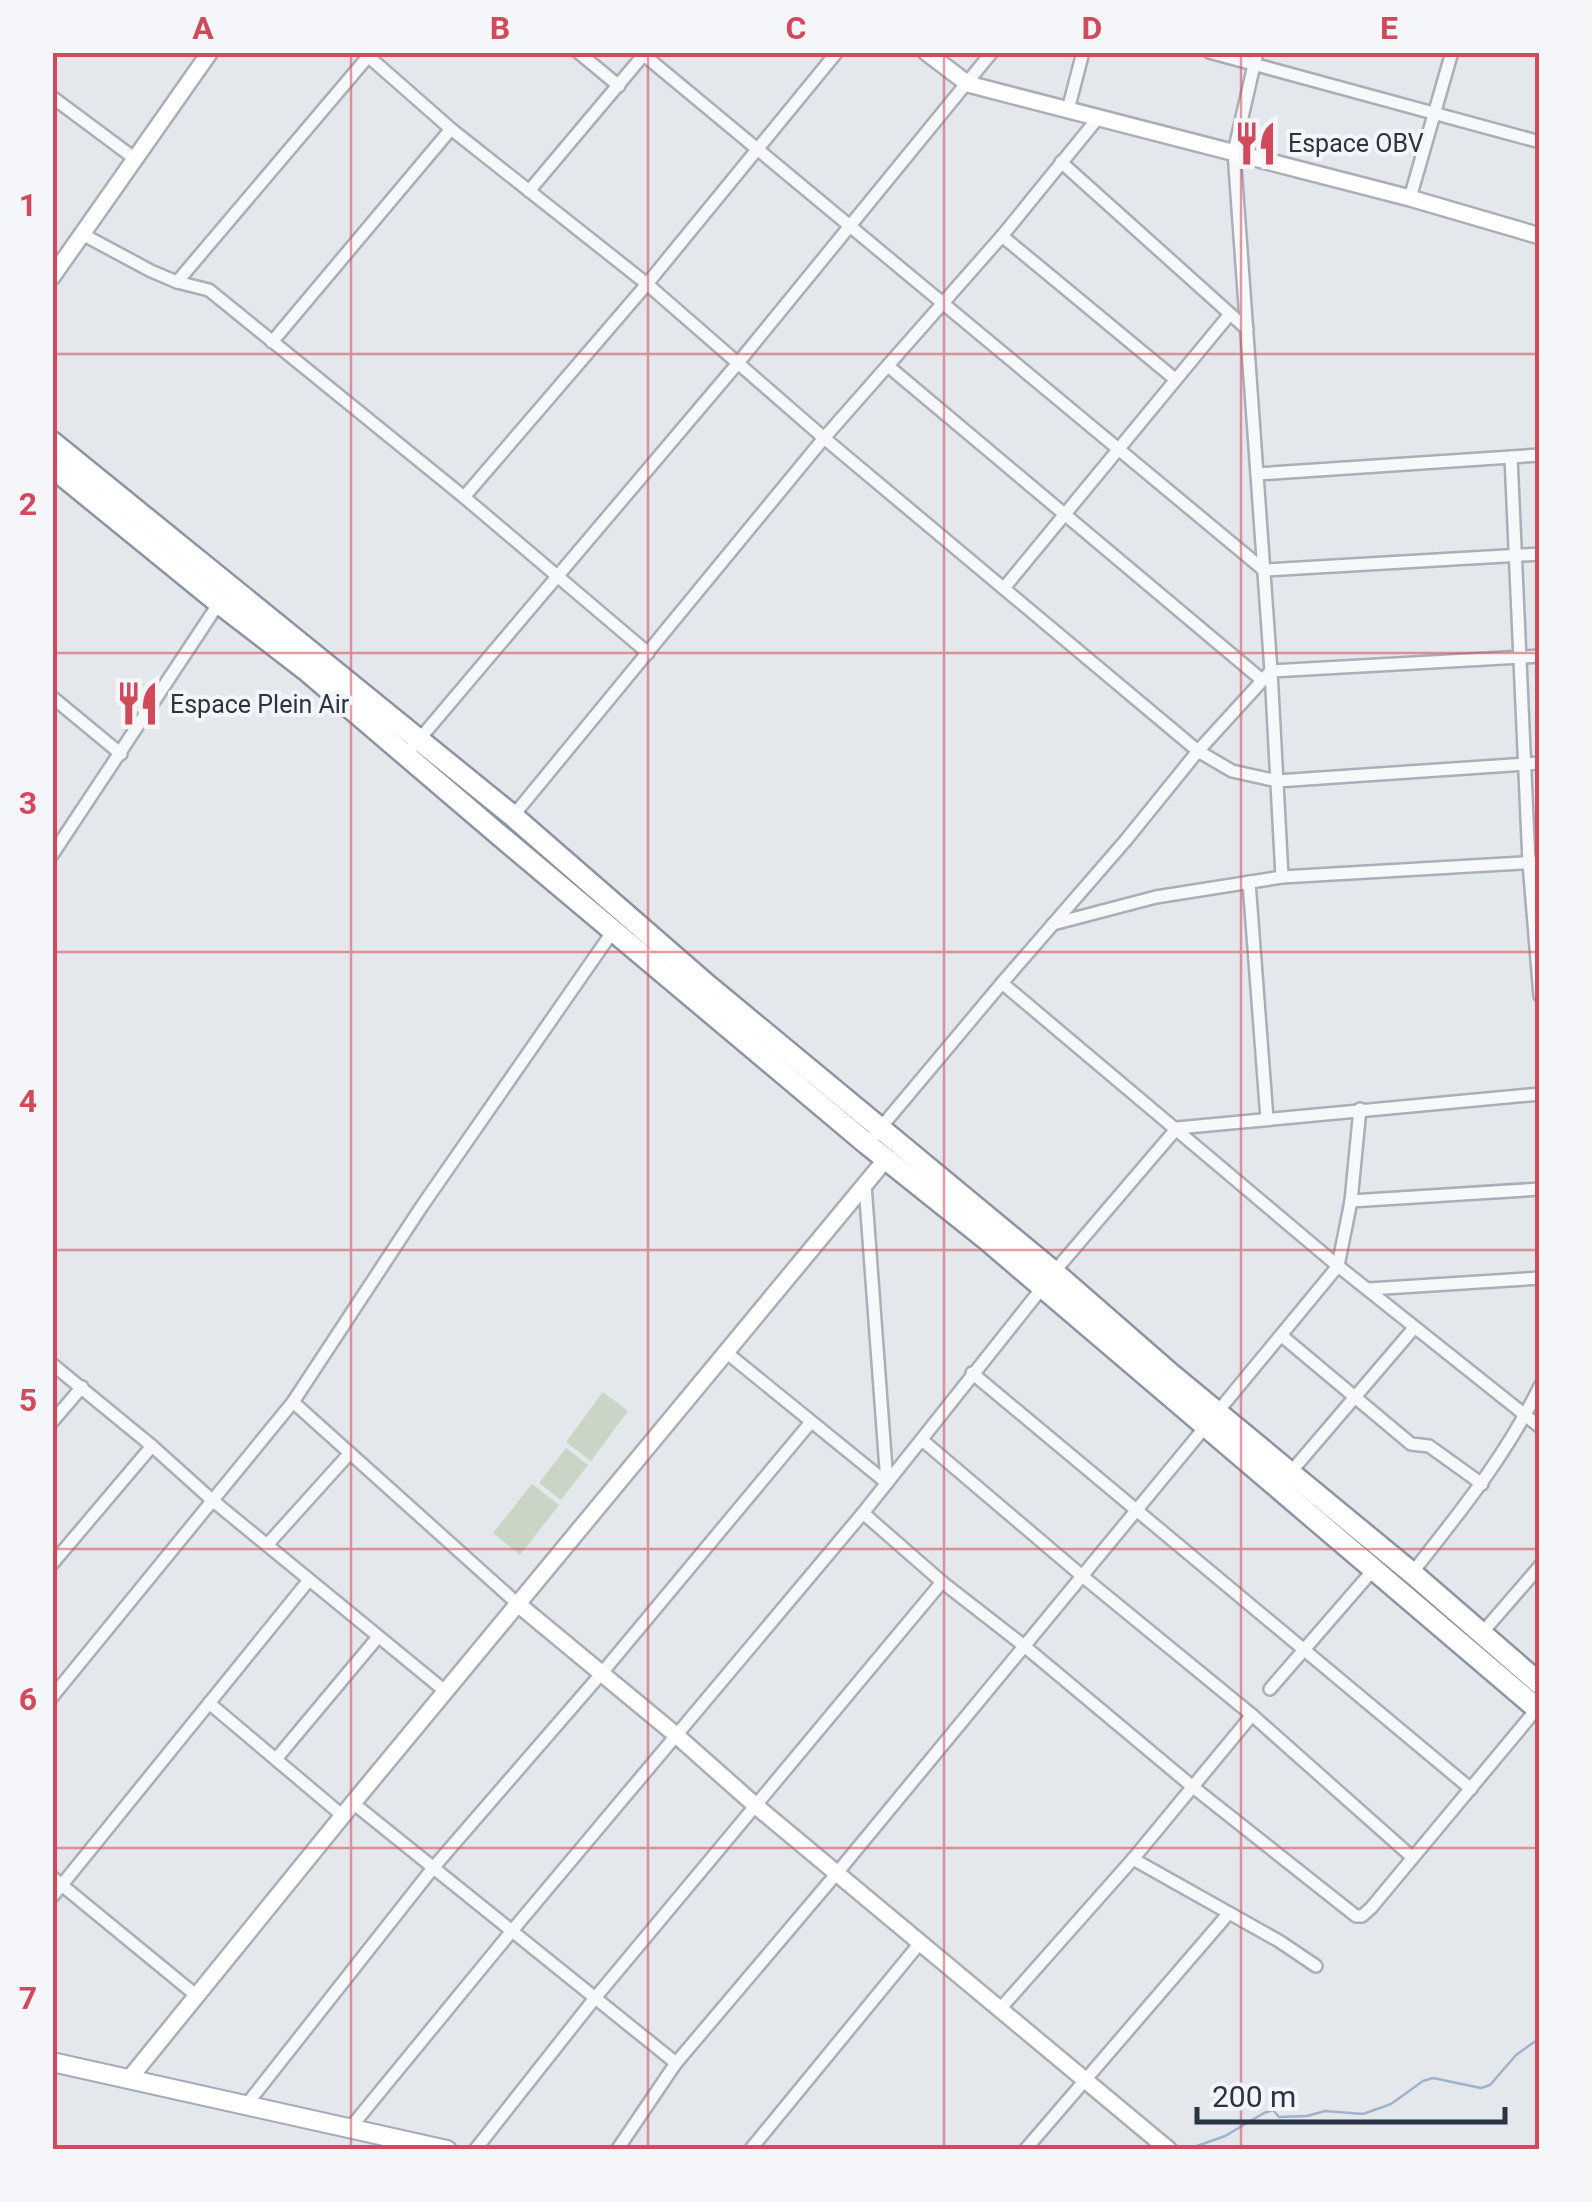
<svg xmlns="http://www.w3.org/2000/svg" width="1592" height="2202" font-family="Roboto,sans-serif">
	<rect width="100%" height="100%" fill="#e4e7ec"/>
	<!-- pitch -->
	<g fill="#c9d6c5">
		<polygon points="603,1392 628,1411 591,1461 566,1442"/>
		<polygon points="566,1448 588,1465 561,1500 539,1483"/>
		<polygon points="532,1484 559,1505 520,1555 493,1533"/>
	</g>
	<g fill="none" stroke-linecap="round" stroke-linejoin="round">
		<!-- stream -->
		<polyline stroke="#9fb4cc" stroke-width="2.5" points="1186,2150 1225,2136 1264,2113 1273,2110 1279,2117 1307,2116 1325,2111 1363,2114 1391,2104 1423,2081 1433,2078 1481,2088 1490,2085 1516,2055 1540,2038"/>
		<defs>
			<g id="street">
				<polyline points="578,52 619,86"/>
				<polyline points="1209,52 1540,142"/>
				<polyline points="1257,52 1234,152 1271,671 1282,877"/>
				<polyline points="644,55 1264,570 1540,554"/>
				<polyline points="369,57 451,129 647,284 824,438 1198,751 1232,771 1277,781 1540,763"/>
				<polyline points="52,97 134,158"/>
				<polyline points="1068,110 1083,52"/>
				<polyline points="1061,162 1247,329"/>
				<polyline points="529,191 646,52"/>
				<polyline points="1410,198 1452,52"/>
				<polyline points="82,234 151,271 177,282 209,290 464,497 648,653"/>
				<polyline points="1002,236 1175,379"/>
				<polyline points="177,282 372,52"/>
				<polyline points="272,342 451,129"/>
				<polyline points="888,366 1262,680"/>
				<polyline points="1511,457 1529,863 1540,996"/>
				<polyline points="1257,474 1540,455"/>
				<polyline points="464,497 647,284 837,52"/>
				<polyline points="1004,588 1230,314"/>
				<polyline points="52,697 121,754"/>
				<polyline points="406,755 738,363 992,52"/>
				<polyline points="513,816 824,438 1002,236 1098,118"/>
				<polyline points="52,855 221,600"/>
				<polyline points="1249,882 1267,1119"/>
				<polyline points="1053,924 1156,897 1282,877 1540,862"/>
				<polyline points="1002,983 1338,1266 1540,1427"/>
				<polyline points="867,1144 1002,983 1126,840 1198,751 1271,671 1540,656"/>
				<polyline points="865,1185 887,1483"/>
				<polyline points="1351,1201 1540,1189"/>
				<polyline points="1054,1272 1177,1128 1540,1094"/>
				<polyline points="1369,1289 1540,1278"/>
				<polyline points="1282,1336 1411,1444 1429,1446 1482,1484"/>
				<polyline points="727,1353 887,1483"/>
				<polyline points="52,1364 152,1446 212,1500 445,1691"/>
				<polyline points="972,1373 1471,1789"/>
				<polyline points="293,1402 519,1605"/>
				<polyline points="52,1422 82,1387"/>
				<polyline points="922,1440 1081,1575 1252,1715 1412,1857"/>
				<polyline points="1290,1473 1414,1328"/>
				<polyline points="863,1513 942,1582 1023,1645 1193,1787 1356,1916 1362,1916 1371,1908 1540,1705"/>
				<polyline points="267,1545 349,1454"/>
				<polyline points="52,1564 152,1446"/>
				<path d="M1412,1573C1460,1512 1506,1456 1540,1386"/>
				<polyline points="1482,1633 1540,1566"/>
				<polyline points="1270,1689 1374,1569"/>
				<polyline points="52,1697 293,1402 422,1206 613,931"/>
				<polyline points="209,1703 343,1816"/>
				<polyline points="276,1759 378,1637"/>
				<polyline points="353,1803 676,2063"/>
				<polyline points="1133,1859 1279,1941 1316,1966"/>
				<polyline points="52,1877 197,1996"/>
				<polyline points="52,1897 309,1580"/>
				<polyline points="1000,2009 1133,1859 1252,1715"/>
				<polyline points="247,2104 433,1868 601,1674 811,1422"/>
				<polyline points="351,2127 511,1932 863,1513 1042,1288"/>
				<polyline points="475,2150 595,1998 942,1582"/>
				<polyline points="617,2150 676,2063 837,1873 1338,1266 1351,1201 1360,1109"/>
				<polyline points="750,2150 920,1943"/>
				<polyline points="1025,2150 1229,1913"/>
			</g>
			<g id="secondary">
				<polyline points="926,52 968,84 1410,198 1540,236"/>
				<polyline points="52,277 210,52"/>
				<polyline points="519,1605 676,1735 756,1806 1169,2150"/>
				<polyline points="129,2079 353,1803 886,1159"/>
			</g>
			<polyline id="primary" points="52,2062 447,2150"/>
			<g id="highway">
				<polyline points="52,442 513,816 706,984 1054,1272 1172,1375 1412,1573 1540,1684"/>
				<polyline points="52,467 219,603 306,670 498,834 867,1144 986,1239 1540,1711"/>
			</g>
		</defs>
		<!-- street casing -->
		<use href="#street" stroke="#a9aeb7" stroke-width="16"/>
		<!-- secondary casing -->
		<use href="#secondary" stroke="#a9aeb7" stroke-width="20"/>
		<!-- primary casing -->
		<use href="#primary" stroke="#a3abb8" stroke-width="22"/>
		<!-- highway casing -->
		<use href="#highway" stroke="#8b94a3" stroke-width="25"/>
		<!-- street -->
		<use href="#street" stroke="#f7f8fa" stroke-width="11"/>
		<!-- secondary -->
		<use href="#secondary" stroke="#fff" stroke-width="15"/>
		<!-- primary -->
		<use href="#primary" stroke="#fff" stroke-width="18"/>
		<!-- highway -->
		<use href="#highway" stroke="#fff" stroke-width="20"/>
	</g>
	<!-- grid -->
	<path fill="none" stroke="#d1495b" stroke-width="2.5" stroke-opacity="0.55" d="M351,52V2150M648,52V2150M944,52V2150M1241,52V2150M52,354H1540M52,653H1540M52,952H1540M52,1250H1540M52,1549H1540M52,1848H1540"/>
	<!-- icons -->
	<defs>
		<symbol id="restaurant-bare" viewBox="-9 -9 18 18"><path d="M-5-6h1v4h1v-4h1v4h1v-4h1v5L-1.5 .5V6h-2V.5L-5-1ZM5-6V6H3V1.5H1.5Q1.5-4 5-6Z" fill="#d1495b" stroke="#f4f6f9" stroke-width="2.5" paint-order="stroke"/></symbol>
	</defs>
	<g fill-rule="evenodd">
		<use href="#restaurant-bare" x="1224" y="112" width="63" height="63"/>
		<use href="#restaurant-bare" x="106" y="672" width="63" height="63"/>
	</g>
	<g text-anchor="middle" stroke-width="8" stroke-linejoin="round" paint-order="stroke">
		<!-- poi labels -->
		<g font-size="25" fill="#2b3445" stroke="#f4f6f9" text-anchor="start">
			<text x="1288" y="152">Espace OBV</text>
			<text x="170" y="713">Espace Plein Air</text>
		</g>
	</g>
	<!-- border -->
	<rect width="1592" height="2202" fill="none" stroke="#f4f6f9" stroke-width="110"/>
	<!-- scale -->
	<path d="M1197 2107v15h308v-15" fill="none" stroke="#2b3445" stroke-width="5"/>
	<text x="1212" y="2107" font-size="30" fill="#2b3445" stroke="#f4f6f9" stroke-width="8" paint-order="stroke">200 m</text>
	<rect x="55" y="55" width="1482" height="2092" fill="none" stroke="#d1495b" stroke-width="4"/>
	<g font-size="32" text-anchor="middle" font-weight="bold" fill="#d1495b">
		<text x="203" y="39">A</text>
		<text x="500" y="39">B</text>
		<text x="796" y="39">C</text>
		<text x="1092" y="39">D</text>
		<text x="1389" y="39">E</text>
		<text x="28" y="216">1</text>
		<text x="28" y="515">2</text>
		<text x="28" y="814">3</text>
		<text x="28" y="1112">4</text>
		<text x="28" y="1411">5</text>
		<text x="28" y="1710">6</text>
		<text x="28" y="2009">7</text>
	</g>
</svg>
